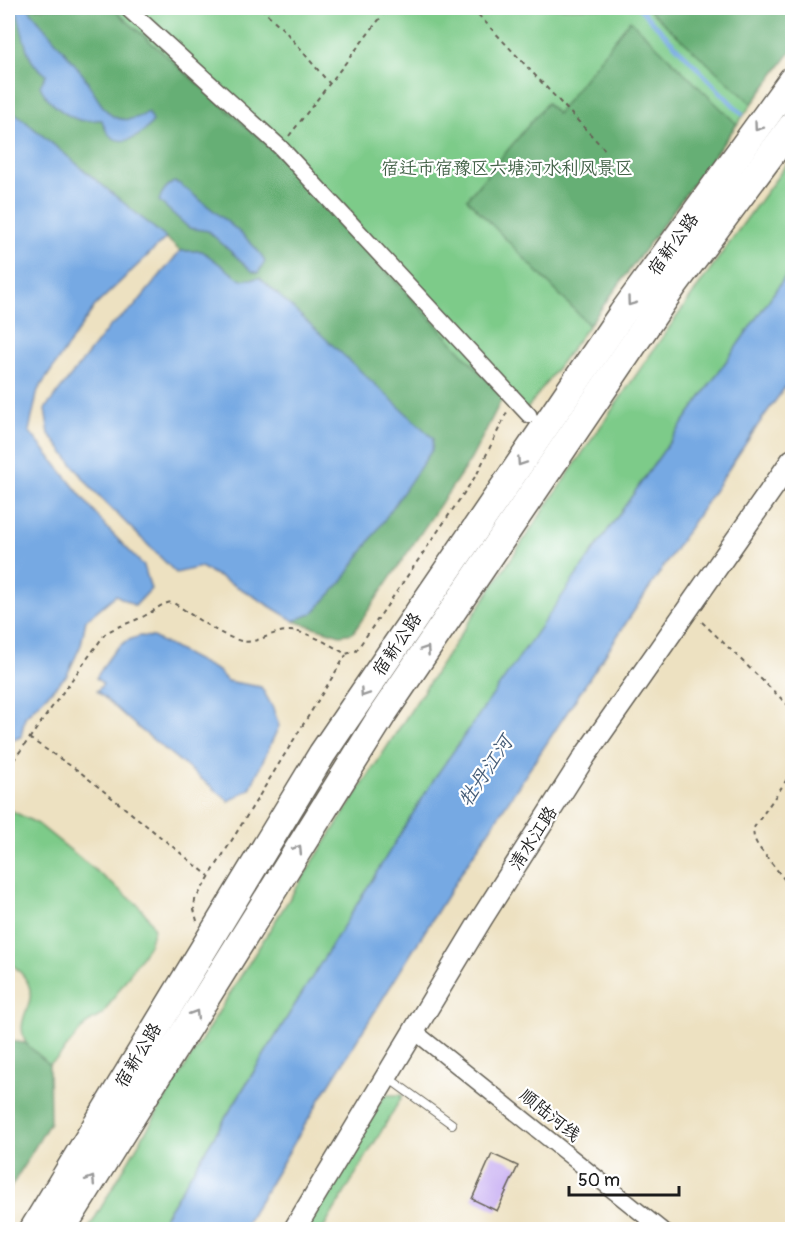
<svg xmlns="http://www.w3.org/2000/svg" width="800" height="1237" font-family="Pangolin,'LXGW WenKai TC',sans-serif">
	<rect width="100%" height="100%" fill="#fff"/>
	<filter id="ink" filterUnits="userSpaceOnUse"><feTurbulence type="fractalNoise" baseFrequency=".0167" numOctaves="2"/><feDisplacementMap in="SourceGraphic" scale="12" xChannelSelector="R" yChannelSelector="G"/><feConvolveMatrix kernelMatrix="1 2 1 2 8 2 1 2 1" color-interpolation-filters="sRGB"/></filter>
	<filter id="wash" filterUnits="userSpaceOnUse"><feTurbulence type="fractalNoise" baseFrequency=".008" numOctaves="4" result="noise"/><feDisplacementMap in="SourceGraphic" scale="24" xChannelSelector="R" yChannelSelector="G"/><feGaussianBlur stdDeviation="1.35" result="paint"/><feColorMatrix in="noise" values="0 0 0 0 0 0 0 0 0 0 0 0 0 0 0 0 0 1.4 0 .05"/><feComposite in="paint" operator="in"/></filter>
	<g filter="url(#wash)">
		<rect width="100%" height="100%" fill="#ede1c1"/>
		<!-- green -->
		<g fill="#7dcb89" stroke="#4c7452" stroke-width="1.5">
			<polygon points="112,8 792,8 792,50 521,417 277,154"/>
			<path d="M792,157V267L578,573L299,998L157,1229L88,1230C199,1038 318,851 440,666C553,494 669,323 792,157Z"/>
			<path d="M8,809L38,824L137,904L148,917L154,929L149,945L103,1014L86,1024L58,1058L49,1064C42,1058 28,1049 25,1041C11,1010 55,998 8,961Z"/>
			<polygon points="388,1095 403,1095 323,1229 304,1230 383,1097"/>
		</g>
		<!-- forest -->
		<g fill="#66af75" stroke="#416648" stroke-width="1.5">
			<polygon points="8,8 112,8 277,154 503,397 471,459 353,633 340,635 294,621 313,612 241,281 202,251 180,251 166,238 8,107"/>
			<polygon points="647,8 792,8 792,50 752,104"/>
			<polygon points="630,20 737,124 589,325 467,199 547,103 557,114"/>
			<polygon points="8,1041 25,1043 49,1064 50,1122 8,1192"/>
		</g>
		<!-- water -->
		<g fill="#76a9e3" stroke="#496280" stroke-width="1.5">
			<path d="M15,8H28C46,30 66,52 84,76C91,87 102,110 114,117C124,122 139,119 148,112L153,121C139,142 110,152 102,120C95,119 85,122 79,120C63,115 46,100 40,86L46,75C41,70 35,66 32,61C22,44 23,25 15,8Z"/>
			<polygon points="8,107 166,238 95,306 38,390 29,431 108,529 144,566 151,589 135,606 116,595 86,620 81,645 67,675 25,717 21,737 8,742"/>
			<path d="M174,182L180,184C198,199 259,243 265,262L258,273L252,271L208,231L189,228L159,201C161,193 166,186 174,182Z"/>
			<polygon points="180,251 202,251 241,280 260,278 433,438 432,450 341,583 313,613 294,621 243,590 201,567 176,573 92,489 49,434 45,409 109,327 134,307"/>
			<polygon points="792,267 792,378 762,419 620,632 465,867 319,1101 243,1229 157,1229 434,779"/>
			<path d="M141,636L153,637L218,671L227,681L261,687L273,708L279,726L250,789L229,801L136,726L97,691L103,684L96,678C109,658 116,641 141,636Z"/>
		</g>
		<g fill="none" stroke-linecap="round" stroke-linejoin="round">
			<!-- stream -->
			<polyline stroke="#76a9e3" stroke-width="4.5" points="639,8 742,114"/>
		</g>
		<g id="blocks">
			<!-- building -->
			<polygon fill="#c5aaf2" points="492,1154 518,1166 497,1211 472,1199"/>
		</g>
	</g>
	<g filter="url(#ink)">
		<use href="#blocks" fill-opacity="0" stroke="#656156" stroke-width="1.5"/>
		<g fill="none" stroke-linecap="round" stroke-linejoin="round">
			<defs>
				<polyline id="lane" points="387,1077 452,1124"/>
				<g id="street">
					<polyline points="127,8 280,147 529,415"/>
					<polyline points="414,1031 662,1230"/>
				</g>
				<polyline id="secondary" points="294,1230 482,918 585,756 792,460"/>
				<g id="highway">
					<polyline points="33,1230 322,754 622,314 792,80"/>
					<polyline points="61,1230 384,712 673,286 792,126"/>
				</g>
			</defs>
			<!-- lane casing -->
			<use href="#lane" stroke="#656156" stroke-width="10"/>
			<!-- street casing -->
			<use href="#street" stroke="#656156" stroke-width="18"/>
			<!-- secondary casing -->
			<use href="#secondary" stroke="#656156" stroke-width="24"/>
			<!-- highway casing -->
			<use href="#highway" stroke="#656156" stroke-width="30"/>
			<!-- path -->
			<g stroke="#656156" stroke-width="2" stroke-dasharray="4.5 4.5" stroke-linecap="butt">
				<polyline points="261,8 285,31 329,83"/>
				<polyline points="472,8 607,152"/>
				<polyline points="289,136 388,8"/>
				<polyline points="702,622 792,709"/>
				<polyline points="29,738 80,772 209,876"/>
				<path d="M8,768L105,634C118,625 132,623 146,615C156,610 160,604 172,602C193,615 216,634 241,641C256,645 270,632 286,631C307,630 328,644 346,654L356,651L477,474L507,412"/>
				<polyline points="792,772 753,829 754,838 758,846 792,889"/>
				<polyline points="197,921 194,909 195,900 346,655"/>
			</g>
			<!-- lane -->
			<use href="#lane" stroke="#fff" stroke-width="8"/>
			<!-- street -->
			<use href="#street" stroke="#fff" stroke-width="15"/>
			<!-- secondary -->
			<use href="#secondary" stroke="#fff" stroke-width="21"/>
			<!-- highway -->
			<use href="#highway" stroke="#fff" stroke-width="27"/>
		</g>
		<!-- one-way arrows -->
		<defs><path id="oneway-chevron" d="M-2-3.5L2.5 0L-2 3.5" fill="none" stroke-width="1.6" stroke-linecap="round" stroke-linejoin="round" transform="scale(1.5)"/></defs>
		<g stroke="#999">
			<use href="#oneway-chevron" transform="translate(758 127) rotate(126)"/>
			<use href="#oneway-chevron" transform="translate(631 302) rotate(126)"/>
			<use href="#oneway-chevron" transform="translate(521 462) rotate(124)"/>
			<use href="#oneway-chevron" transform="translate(426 650) rotate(-56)"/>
			<use href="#oneway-chevron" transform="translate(364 693) rotate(124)"/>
			<use href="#oneway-chevron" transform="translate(298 849) rotate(-58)"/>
			<use href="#oneway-chevron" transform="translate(195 1014) rotate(-58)"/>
			<use href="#oneway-chevron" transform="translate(91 1180) rotate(-58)"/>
		</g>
	</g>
	<g text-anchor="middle" stroke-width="4.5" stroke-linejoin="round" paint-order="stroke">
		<!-- park labels -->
		<g font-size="18" fill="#436248" stroke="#fff">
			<text x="507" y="174">宿迁市宿豫区六塘河水利风景区</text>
		</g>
		<!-- street labels -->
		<g font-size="18" fill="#1c1c1c" stroke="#fff">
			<text transform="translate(673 244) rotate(-54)" y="6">宿新公路</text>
			<text transform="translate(397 644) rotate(-56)" y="6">宿新公路</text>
			<text transform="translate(533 838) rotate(-57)" y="6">清水江路</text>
			<text transform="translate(138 1055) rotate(-59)" y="6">宿新公路</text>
			<text transform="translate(550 1115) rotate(39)" y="6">顺陆河线</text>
		</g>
		<!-- water labels -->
		<g font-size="20" font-style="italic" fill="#445b76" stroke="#fff">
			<text transform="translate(485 771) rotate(-56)" y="7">牡丹江河</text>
		</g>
	</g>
	<!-- margin -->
	<rect width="800" height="1237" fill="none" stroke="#fff" stroke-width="30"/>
	<!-- scale -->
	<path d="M569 1186v9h110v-9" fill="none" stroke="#1c1c1c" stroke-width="3"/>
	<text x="578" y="1186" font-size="18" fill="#1c1c1c" stroke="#ffffff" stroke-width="4.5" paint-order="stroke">50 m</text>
</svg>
